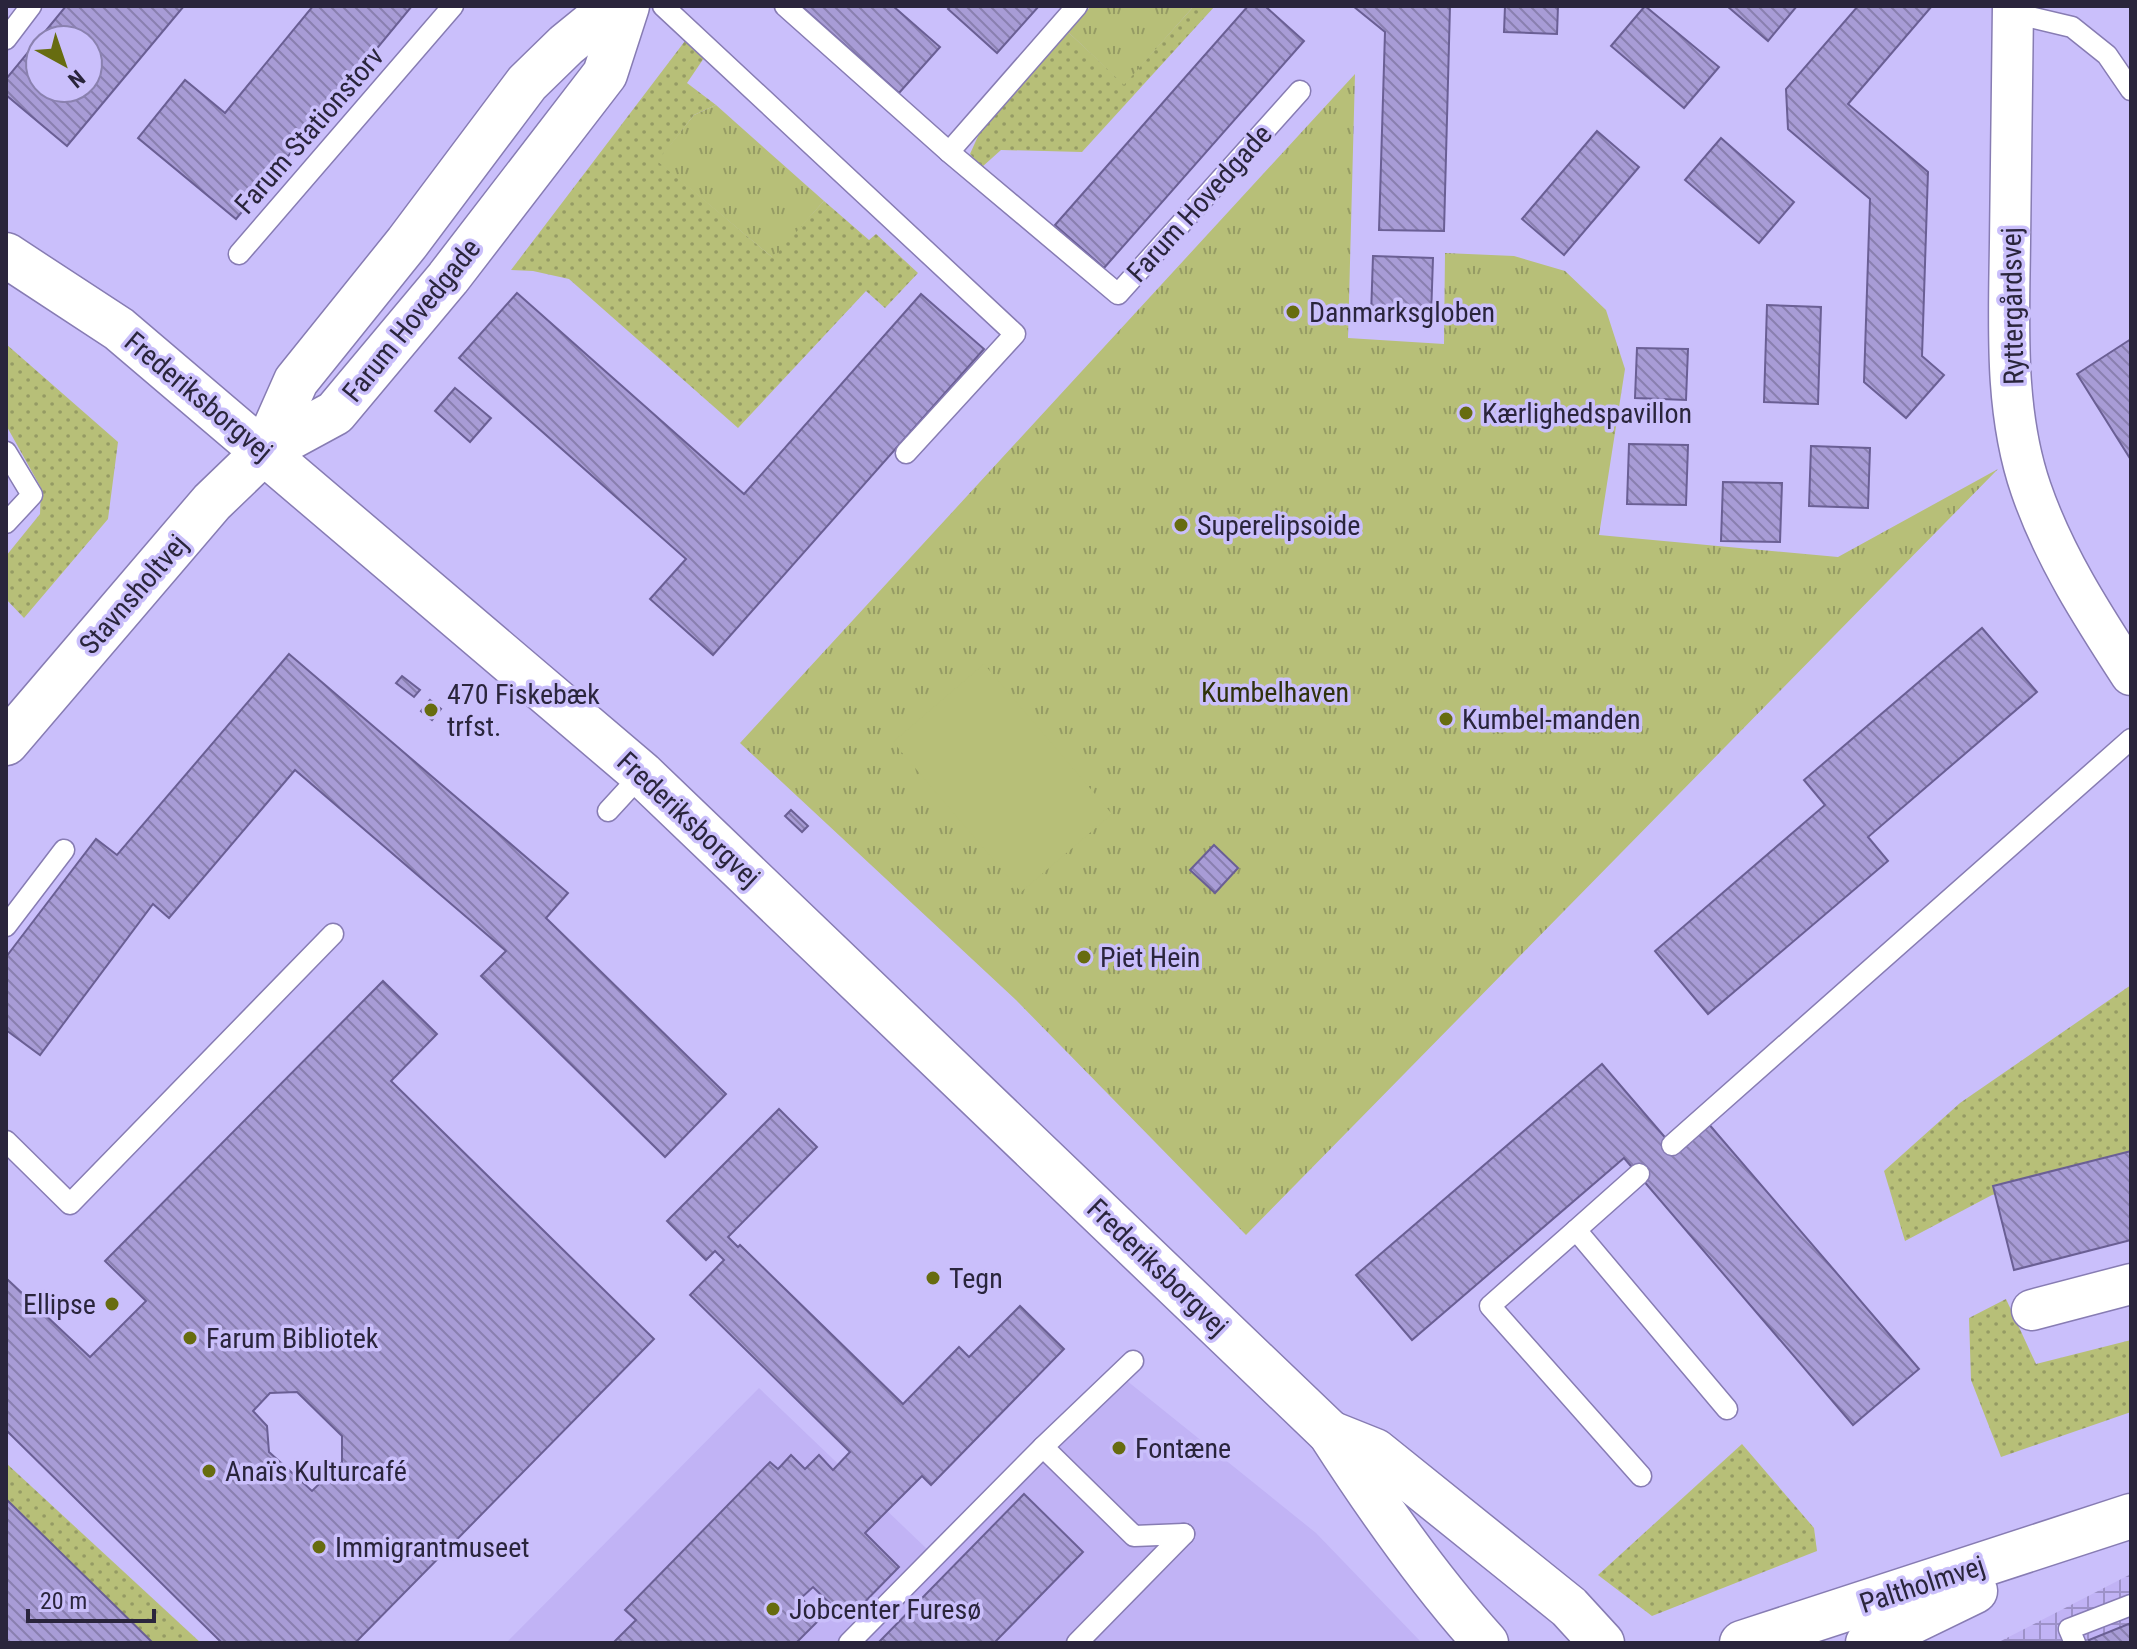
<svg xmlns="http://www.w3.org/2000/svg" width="2137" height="1649" font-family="'Roboto Condensed',sans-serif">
	<defs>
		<pattern id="industrial-grid" width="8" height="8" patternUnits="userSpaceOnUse" patternTransform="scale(2)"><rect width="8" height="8" fill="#c1b3f5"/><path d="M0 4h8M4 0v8" fill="none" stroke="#9d91c8"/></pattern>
		<pattern id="grass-dots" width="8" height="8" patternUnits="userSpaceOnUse" patternTransform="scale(2)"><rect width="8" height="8" fill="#b7bf78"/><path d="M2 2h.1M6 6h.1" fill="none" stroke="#959b64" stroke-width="1.8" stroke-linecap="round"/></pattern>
		<pattern id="park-tufts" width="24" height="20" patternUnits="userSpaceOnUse" patternTransform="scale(2)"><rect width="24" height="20" fill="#b7bf78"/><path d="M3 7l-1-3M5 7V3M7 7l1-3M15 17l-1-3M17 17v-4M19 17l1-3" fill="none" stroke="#959b64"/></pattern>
		<pattern id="building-back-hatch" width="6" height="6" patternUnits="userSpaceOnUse" patternTransform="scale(2)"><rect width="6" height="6" fill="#a89cd6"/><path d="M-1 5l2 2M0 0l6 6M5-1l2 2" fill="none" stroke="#897faf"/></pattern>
	</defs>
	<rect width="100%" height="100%" fill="#cabffb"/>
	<!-- built -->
	<polygon fill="#c1b3f5" points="1111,1368 1316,1533 1422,1643 506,1643 759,1388 928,1550"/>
	<!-- industrial -->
	<polygon fill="url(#industrial-grid)" points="2131,1574 2131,1643 1997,1643"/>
	<!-- grass -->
	<g fill="url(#grass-dots)">
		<polygon points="1194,6 1215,6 1082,152 1001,150 982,167 970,154 983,125 1068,32 1124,84"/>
		<polygon points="685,41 704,58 687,83 716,105 694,115 658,161 772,257 824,201 869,240 876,234 918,273 885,308 866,291 738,428 569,279 533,271 511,270"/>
		<polygon points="6,344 118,442 108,519 24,618 6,599 6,556 40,514 41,488 6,425"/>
		<polygon points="2131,985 2131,1162 1992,1195 1905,1241 1884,1171 1960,1103"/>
		<polygon points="2006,1299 2036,1364 2131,1340 2131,1412 2001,1457 1971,1380 1969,1318"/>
		<polygon points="1742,1444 1814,1528 1817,1551 1652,1616 1598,1575"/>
		<polygon points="6,1463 201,1643 6,1643"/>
	</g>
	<!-- park -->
	<g fill="url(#park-tufts)">
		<polygon points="1091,6 1194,6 1124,85 1068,32"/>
		<polygon points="1355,74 1348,338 1444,344 1445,253 1514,256 1565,271 1606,310 1625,369 1599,535 1838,557 1998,469 1246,1235 1016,1000 740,743"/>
		<polygon points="716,105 824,201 773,258 657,161 694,115"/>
	</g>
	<!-- pitch -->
	<polygon fill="#b7bf78" points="984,664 1112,814 1021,892 893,742"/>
	<!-- building -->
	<g fill="url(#building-back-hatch)" stroke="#6a5f94" stroke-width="2" fill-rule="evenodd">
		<path d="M66,6H184L67,146L6,95V79ZM40,40H88V88H40Z"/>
		<polygon points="313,6 412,6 236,219 138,138 185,80 225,113"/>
		<polygon points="801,6 893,6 940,47 899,93"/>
		<polygon points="951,6 1039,6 997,53 948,9"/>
		<polygon points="1248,6 1265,6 1304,41 1104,268 1055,225"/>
		<polygon points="1353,6 1450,6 1444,231 1379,230 1385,32"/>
		<polygon points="1505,6 1558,6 1557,34 1504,32"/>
		<polygon points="1645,6 1719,67 1684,108 1611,46"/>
		<polygon points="1727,6 1797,6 1768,41"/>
		<polygon points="1858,6 1932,6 1848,104 1928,172 1922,356 1944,375 1906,418 1864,382 1870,199 1788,129 1786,89"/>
		<polygon points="1597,131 1639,167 1564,255 1522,219"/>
		<polygon points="1721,138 1794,202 1759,243 1685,180"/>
		<polygon points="1373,256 1433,258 1431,317 1371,316"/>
		<polygon points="517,293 744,494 921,294 984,349 713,655 650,599 686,559 459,358"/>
		<polygon points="1767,305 1821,307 1818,404 1764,402"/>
		<polygon points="2131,339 2131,460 2077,374"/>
		<polygon points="1637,348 1688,349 1686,400 1635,398"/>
		<polygon points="455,388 491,418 470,442 435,411"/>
		<polygon points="1629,444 1688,445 1686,505 1627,504"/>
		<polygon points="1811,446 1870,448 1868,508 1809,506"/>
		<polygon points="1723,482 1782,483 1780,542 1721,541"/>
		<polygon points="1982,628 2037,692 1868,837 1888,861 1708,1014 1655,951 1825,805 1804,780"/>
		<polygon points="289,654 568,893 546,918 726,1094 665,1157 481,976 506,951 295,770 169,918 153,904 40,1055 6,1030 6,957 96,839 117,855"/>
		<polygon points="402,676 420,690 414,697 396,683"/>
		<polygon points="430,700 441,709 432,720 421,711"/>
		<polygon points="791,810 808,826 802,832 785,816"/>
		<polygon points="1214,845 1238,868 1215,893 1190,870"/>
		<path d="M383,981L437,1034L391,1081L654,1339L355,1643H222L6,1430V1278L90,1357L146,1301L105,1261ZM297,1392L342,1436V1462L312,1491L269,1452L267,1426L253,1411L270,1393Z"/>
		<polygon points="1602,1064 1675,1149 1707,1122 1919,1369 1853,1425 1624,1158 1412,1340 1356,1275"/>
		<polygon points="779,1109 817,1147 728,1237 738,1247 740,1245 903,1404 959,1347 969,1357 1020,1306 1064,1349 931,1485 922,1476 865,1533 899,1567 847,1620 813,1587 801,1598 821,1618 796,1643 613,1643 636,1620 625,1610 770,1462 778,1469 791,1455 805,1469 819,1455 833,1470 850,1452 690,1295 724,1260 715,1251 706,1260 667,1221"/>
		<polygon points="2131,1151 2131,1240 2014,1270 1993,1186"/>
		<polygon points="1024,1494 1083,1552 994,1643 878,1643"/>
		<polygon points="6,1499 153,1643 6,1643"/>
		<polygon points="2131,1623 2131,1643 2091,1643 2089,1640"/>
	</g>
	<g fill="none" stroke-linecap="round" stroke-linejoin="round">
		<defs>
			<g id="service">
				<polyline points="663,6 1015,334 906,453"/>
				<polyline points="785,6 949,152 1118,294 1300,91"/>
				<polyline points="2013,13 2072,27 2107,55 2131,90"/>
				<polyline points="6,39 31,6"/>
				<polyline points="949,152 1077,6"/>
				<polyline points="239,254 453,6"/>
				<polyline points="6,452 32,495 6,523"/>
				<polyline points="608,811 642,774"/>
				<polyline points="6,926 64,850"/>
				<polyline points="6,1141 70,1204 333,934"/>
				<polyline points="1672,1145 2131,739"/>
				<polyline points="1576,1230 1639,1174"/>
				<polyline points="1043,1447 1134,1536 1184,1534"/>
				<polyline points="1641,1476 1490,1306 1576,1230 1727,1409"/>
				<polyline points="849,1643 1043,1447 1133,1361"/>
				<polyline points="1077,1643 1184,1534"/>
				<polyline points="2075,1643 2069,1629 2131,1605"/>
			</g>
			<g id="minor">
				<path d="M2013,6C2012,85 2011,164 2010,242C2009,324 2004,411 2031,489C2054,556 2092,615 2131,675"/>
				<polyline points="2032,1310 2131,1284"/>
			</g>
			<g id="tertiary">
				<path d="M6,255L119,329L642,774L1330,1433C1377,1506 1428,1579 1486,1643"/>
				<polyline points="265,451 296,381 407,243 527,83 566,45 614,6"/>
				<polyline points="6,743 212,502 265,451 335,413 448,278 605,74 627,6"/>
				<polyline points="1330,1433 1375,1451 1569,1607 1602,1643"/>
				<polyline points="1742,1643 2131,1516"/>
				<polyline points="1868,1643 1975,1591"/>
			</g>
		</defs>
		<!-- service casing -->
		<use href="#service" stroke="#877cb3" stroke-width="23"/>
		<!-- minor casing -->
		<use href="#minor" stroke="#877cb3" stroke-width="43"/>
		<!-- tertiary casing -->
		<use href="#tertiary" stroke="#877cb3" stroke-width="47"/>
		<!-- service -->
		<use href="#service" stroke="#fff" stroke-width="20"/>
		<!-- minor -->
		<use href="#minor" stroke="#fff" stroke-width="40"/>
		<!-- tertiary -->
		<use href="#tertiary" stroke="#fff" stroke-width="44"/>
	</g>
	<!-- markers -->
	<g fill="#676c10" stroke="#cabffb" stroke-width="3">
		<circle cx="1293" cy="312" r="8"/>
		<circle cx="1466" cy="413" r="8"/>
		<circle cx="1181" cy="525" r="8"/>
		<circle cx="431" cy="710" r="8"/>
		<circle cx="1446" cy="719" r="8"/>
		<circle cx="1084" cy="957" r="8"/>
		<circle cx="933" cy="1278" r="8"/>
		<circle cx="112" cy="1304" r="8"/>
		<circle cx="190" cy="1338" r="8"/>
		<circle cx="1119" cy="1448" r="8"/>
		<circle cx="209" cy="1471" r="8"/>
		<circle cx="319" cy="1547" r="8"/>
		<circle cx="773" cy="1609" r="8"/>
	</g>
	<g text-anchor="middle" stroke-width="7" stroke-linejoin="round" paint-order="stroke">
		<!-- street labels -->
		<g font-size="28" fill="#2a253c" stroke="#cabffb">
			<text transform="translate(309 130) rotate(-49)" y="10">Farum Stationstorv</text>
			<text transform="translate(1199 203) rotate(-48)" y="10">Farum Hovedgade</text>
			<text transform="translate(2012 306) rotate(-91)" y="10">Ryttergårdsvej</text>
			<text transform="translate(411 320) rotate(-51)" y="10">Farum Hovedgade</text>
			<text transform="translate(199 396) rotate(40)" y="10">Frederiksborgvej</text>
			<text transform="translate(133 594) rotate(-49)" y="10">Stavnsholtvej</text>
			<text transform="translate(689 819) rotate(43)" y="10">Frederiksborgvej</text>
			<text transform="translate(1158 1267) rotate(44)" y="10">Frederiksborgvej</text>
			<text transform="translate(1922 1584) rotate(-18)" y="10">Paltholmvej</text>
		</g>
		<!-- poi labels -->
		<g font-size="28" fill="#2a253c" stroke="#cabffb" text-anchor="start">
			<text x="1309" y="322">Danmarksgloben</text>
			<text x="1482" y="423">Kærlighedspavillon</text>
			<text x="1197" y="535">Superelipsoide</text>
			<text x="447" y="704">470 Fiskebæk<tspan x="447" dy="32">trfst.</tspan></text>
			<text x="1462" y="729">Kumbel-manden</text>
			<text x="1100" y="967">Piet Hein</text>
			<text x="949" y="1288">Tegn</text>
			<text x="96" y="1314" text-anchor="end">Ellipse</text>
			<text x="206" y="1348">Farum Bibliotek</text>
			<text x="1135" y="1458">Fontæne</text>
			<text x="225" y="1481">Anaïs Kulturcafé</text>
			<text x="335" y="1557">Immigrantmuseet</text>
			<text x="789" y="1619">Jobcenter Furesø</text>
		</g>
		<!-- park labels -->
		<g font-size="28" fill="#2f320c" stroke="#cabffb">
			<text x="1275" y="702">Kumbelhaven</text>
		</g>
	</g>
	<!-- border -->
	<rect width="2137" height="1649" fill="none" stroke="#2a253c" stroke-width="16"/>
	<!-- north arrow -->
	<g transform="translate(64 64) rotate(140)"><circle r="38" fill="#cabffb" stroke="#8a81af" stroke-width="2"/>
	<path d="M0-6L14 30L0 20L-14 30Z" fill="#676c10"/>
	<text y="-12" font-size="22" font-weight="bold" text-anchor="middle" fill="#2a253c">N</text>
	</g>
	<!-- scale -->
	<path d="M28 1609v12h126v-12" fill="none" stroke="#2a253c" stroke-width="4"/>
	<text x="40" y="1609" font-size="24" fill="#2a253c" stroke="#cabffb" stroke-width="6" paint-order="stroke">20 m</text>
</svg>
